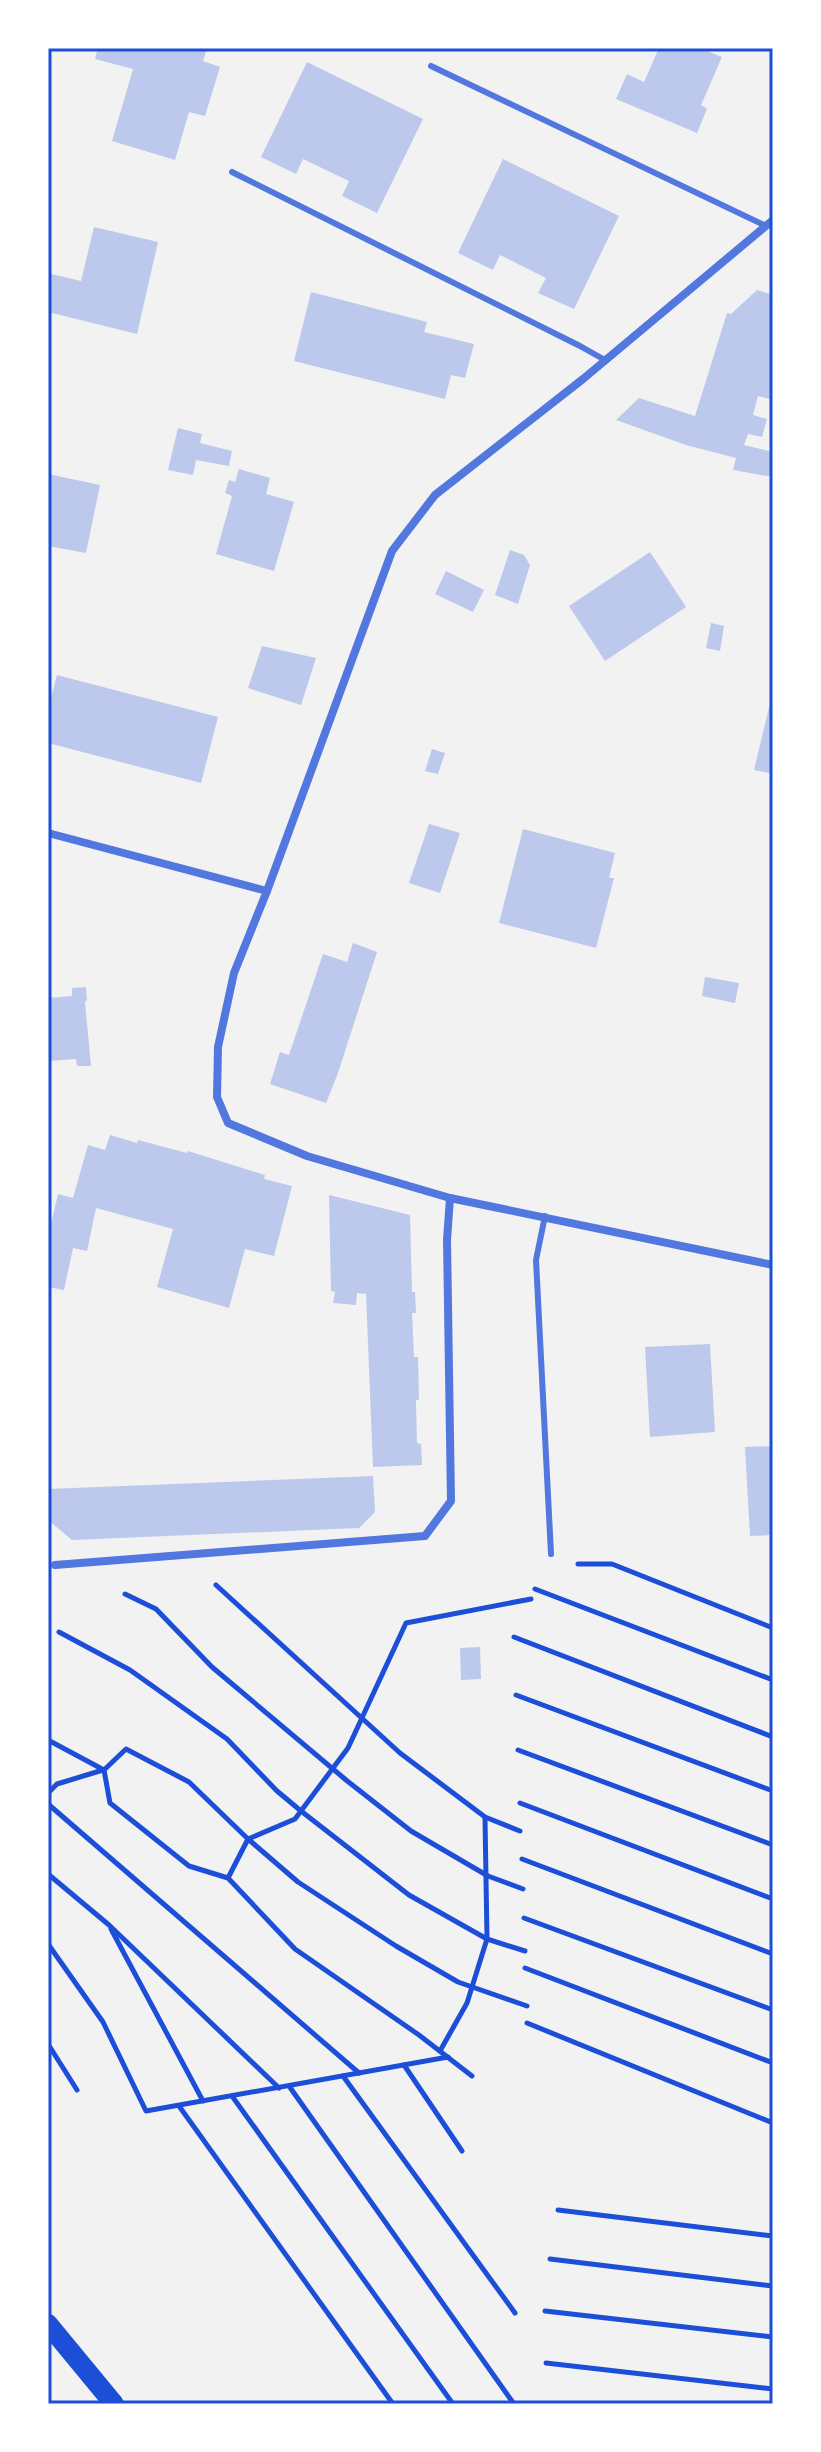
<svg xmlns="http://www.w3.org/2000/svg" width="821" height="2452" font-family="'PT Sans Narrow',sans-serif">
	<rect width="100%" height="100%" fill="#f2f2f2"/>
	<!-- building -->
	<g fill="#bdc9ec">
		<polygon points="98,48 207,48 203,61 220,67 205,116 189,112 175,160 112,141 133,69 95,59"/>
		<polygon points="659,48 700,48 722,57 701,105 707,109 697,133 616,99 627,74 644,82"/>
		<polygon points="307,62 423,119 377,213 342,196 349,181 303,159 296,174 261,157"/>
		<polygon points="503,159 619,216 574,309 538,293 546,278 500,255 493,270 458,253"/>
		<polygon points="94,227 158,242 137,334 48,312 48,285 51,274 81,281"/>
		<polygon points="757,290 773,295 773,400 758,396 753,415 767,419 762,437 748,434 744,445 773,452 773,477 733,470 736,458 686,445 616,420 639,398 695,416 727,313 731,314"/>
		<polygon points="311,292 427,322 424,332 474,344 465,378 451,375 445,399 294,361"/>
		<polygon points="178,428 202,434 200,443 232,451 229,466 196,460 193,475 168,470"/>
		<polygon points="239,469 270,478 266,494 294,502 274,571 216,554 232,496 225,493 229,480 235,482"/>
		<polygon points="48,474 100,485 86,553 48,546"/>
		<polygon points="510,550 524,555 530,565 518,604 495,595"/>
		<polygon points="650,552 686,607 605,661 569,606"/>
		<polygon points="446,571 484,590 473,612 435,594"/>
		<polygon points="711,623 724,626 720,651 706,648"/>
		<polygon points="262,646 316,658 301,705 248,688"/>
		<polygon points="57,675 218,717 201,783 48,743 48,710"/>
		<polygon points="770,703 773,704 773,774 754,770"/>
		<polygon points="432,749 445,753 438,774 425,771"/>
		<polygon points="429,824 460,833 440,893 409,883"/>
		<polygon points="523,829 615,853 609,878 614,878 596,948 499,923"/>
		<polygon points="353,943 377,952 338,1073 326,1103 270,1084 280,1052 289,1055 323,954 347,962"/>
		<polygon points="705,977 739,983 735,1003 702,996"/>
		<polygon points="86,987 87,1000 85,1002 91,1066 77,1066 76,1059 48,1061 48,998 72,996 72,988"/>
		<polygon points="110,1135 137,1143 138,1140 187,1153 188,1151 265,1175 264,1179 292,1186 274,1256 245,1249 229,1308 157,1287 173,1229 96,1208 87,1251 73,1248 64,1290 48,1287 48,1237 58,1194 73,1198 88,1145 105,1150"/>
		<polygon points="329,1195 410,1215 412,1292 415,1292 416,1313 412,1313 414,1357 418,1357 419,1400 416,1400 417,1443 421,1444 422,1465 373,1467 366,1294 357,1293 356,1305 333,1303 335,1292 331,1291"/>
		<polygon points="710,1344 715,1432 650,1437 645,1347"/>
		<polygon points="773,1446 773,1535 750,1536 745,1447"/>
		<polygon points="373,1476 375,1512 359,1528 72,1540 48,1520 48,1489"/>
		<polygon points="480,1647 481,1679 461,1680 460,1648"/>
	</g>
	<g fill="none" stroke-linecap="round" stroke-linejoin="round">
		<!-- path -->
		<g stroke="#1d4ed8" stroke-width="5">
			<polyline points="578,1564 612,1564 773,1628"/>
			<polyline points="216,1585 400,1753 485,1817 520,1831"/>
			<polyline points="535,1589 773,1680"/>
			<polyline points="125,1594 156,1609 212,1667 346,1780 411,1831 488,1876 523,1889"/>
			<polyline points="59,1632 130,1670 227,1739 277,1791 301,1811 409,1895 487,1939 525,1951"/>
			<polyline points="514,1637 773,1737"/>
			<polyline points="516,1695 773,1791"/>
			<polyline points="48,1740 104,1770"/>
			<polyline points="518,1750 773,1845"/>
			<polyline points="48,1793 57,1784 103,1770"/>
			<polyline points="520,1803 773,1899"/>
			<polyline points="48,1804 359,2073"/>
			<polyline points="522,1859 773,1954"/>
			<polyline points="48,1874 109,1925 279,2088"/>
			<polyline points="228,1878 248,1839 189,1782 126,1749 104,1770 110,1803 189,1866 228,1878 295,1949 419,2035 472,2076"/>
			<polyline points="524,1918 773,2010"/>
			<polyline points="111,1929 203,2101"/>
			<polyline points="48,1944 103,2022 146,2111 448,2057"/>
			<polyline points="525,1968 773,2063"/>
			<polyline points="527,2006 458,1982 396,1946 298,1882 248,1839 295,1819 348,1748 406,1623 531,1599"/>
			<polyline points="527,2023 773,2123"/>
			<polyline points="48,2044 77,2090"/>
			<polyline points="440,2051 467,2003 487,1939 485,1818"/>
			<polyline points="404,2065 462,2151"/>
			<polyline points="343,2076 515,2313"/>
			<polyline points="289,2086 514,2404"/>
			<polyline points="232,2096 453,2404"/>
			<polyline points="179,2106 393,2404"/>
			<polyline points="558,2210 773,2236"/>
			<polyline points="550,2259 773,2286"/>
			<polyline points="545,2311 773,2337"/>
			<polyline points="546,2363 773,2389"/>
		</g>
		<!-- service -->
		<g stroke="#5277de" stroke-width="6">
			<polyline points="431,66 766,226"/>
			<polyline points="232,172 580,346 605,360"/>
			<polyline points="545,1216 536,1260 551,1554"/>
		</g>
		<!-- minor -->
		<g stroke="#5277de" stroke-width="8">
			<polyline points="773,220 583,379 435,495 392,551 267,891 234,973 218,1047 217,1097 228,1123 307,1156 450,1198 773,1265"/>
			<polyline points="48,833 267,891"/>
			<polyline points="55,1565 425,1536 451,1501 447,1240 450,1198"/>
		</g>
		<!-- primary -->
		<polyline stroke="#1d4ed8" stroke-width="20" points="48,2324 114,2404"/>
	</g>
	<!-- border -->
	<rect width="821" height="2452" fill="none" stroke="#ffffff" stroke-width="100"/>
	<rect x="50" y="50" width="721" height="2352" fill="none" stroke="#1d4ed8" stroke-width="3"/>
</svg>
